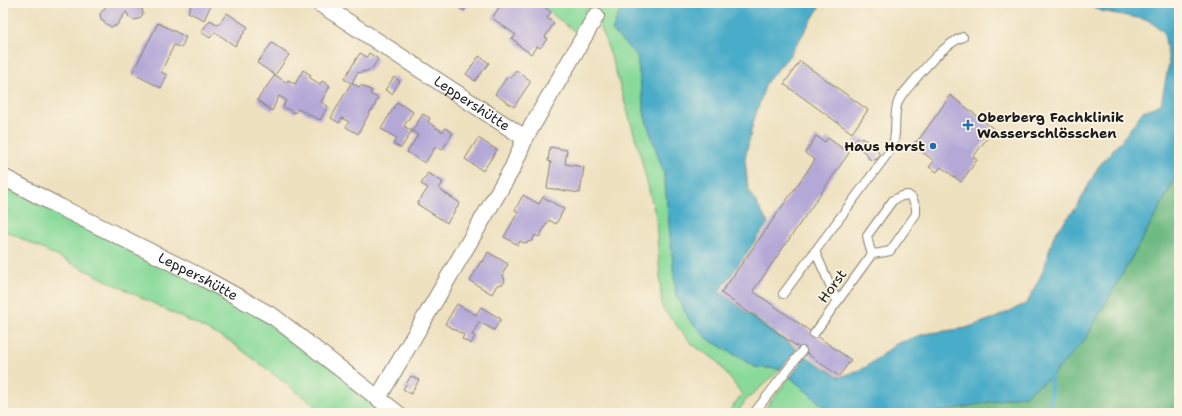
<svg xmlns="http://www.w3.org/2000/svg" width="1182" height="416" font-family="'Shantell Sans',sans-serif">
	<rect width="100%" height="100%" fill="#fcf5e5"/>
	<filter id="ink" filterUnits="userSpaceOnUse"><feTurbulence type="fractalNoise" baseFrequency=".025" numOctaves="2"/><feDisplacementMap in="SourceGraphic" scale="8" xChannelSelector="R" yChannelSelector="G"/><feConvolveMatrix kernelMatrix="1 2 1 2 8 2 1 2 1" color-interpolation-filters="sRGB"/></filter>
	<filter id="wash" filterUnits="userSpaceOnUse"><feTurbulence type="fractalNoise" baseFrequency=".012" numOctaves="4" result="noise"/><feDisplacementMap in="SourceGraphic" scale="16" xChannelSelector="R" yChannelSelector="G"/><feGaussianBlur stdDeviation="0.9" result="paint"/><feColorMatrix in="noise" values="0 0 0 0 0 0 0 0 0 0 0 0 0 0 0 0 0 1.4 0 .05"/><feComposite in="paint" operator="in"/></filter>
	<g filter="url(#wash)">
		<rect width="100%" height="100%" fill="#eee1c0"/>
		<!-- green -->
		<g fill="#89da9a" stroke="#527b5b">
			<path d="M538,3H637L619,13L612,31L637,56L645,117L664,174L673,259L690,321L708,339L755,367L781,369L746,400L737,413H728L742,394L716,360L693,345L662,308L656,218L639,150L611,56L596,16L591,7L586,10C586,20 584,27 579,35Z"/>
			<polygon points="3,177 274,317 397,413 325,413 230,341 6,231 3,229"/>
			<polygon points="790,377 831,413 762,413"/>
		</g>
		<!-- forest -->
		<polygon fill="#6eba82" stroke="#456b4f" points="1179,171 1179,413 933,413 1025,395 1086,338 1162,204"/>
		<!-- water -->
		<g fill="#49acc8" stroke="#326472">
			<polygon points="637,3 822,3 790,55 766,83 753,123 745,159 748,189 768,223 719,292 797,349 781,369 755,367 708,339 690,321 676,296 664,174 645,117 637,56 612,31 619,13"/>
			<polygon points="1087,3 1179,3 1179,171 1162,204 1086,338 1051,377 1025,395 933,413 831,413 790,377 806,356 839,377 849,374 866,367 896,344 924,334 966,328 997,317 1027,303 1043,271 1054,235 1078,205 1098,167 1125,136 1143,111 1161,104 1169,63 1164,32 1148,20 1101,11"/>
		</g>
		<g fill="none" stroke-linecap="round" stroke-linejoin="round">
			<!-- stream -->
			<polyline stroke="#49acc8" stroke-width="5" points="1050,413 1051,377"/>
		</g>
		<g id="blocks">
			<!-- building -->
			<g fill="#b4a8d7">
				<polygon points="109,3 136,3 134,5 137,4 142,8 143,14 139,19 133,20 128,16 128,14 126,12 116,26 111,27 101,20 100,14"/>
				<polygon points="192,3 207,3 211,5 204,20 188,12"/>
				<polygon points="452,3 470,3 464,11"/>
				<polygon points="502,3 539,3 551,12 547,18 554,23 545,37 548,38 540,48 537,46 531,54 517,44 518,43 512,39 516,35 492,18"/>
				<polygon points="227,13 248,27 235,46 215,32 210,38 201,32 210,20 218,25"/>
				<polygon points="158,23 186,37 181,48 174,45 161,72 167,75 161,88 132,73"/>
				<polygon points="272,43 289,55 275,75 287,83 288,80 295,84 303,70 311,75 310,78 320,84 322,81 330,86 321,102 328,106 320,120 298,109 295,113 283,107 286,100 279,96 272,111 257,100 275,75 257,63"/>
				<polygon points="360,53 367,57 369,53 378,59 371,70 357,73 352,83 359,87 361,85 372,91 370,94 378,98 372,111 371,110 358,134 346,127 349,122 342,118 339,123 331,118 351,83 344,79"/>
				<polygon points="479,56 489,63 475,81 466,74"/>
				<polygon points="800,61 868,110 852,133 784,84"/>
				<polygon points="516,70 531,81 514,107 495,94 508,76 511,78"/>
				<polygon points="394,77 400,81 392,94 385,90"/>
				<polygon points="950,95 994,129 973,157 977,160 961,182 941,167 937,172 929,167 934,161 913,145 916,141 917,142 948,99 947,99"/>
				<polygon points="397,102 413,112 404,126 412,131 423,114 430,118 428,122 443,132 445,128 453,133 442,150 436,146 425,163 407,152 418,135 412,131 401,148 393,144 397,138 381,129"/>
				<polygon points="816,136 825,142 828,138 849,153 753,291 851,360 839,376 721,293 815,160 805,153"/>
				<polygon points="858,137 865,140 877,149 879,153 879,158 874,160 869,159 867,154 859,148 854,142"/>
				<polygon points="478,138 497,150 483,171 465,159"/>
				<polygon points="550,147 567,150 565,164 584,167 580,193 547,188 551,162 548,161"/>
				<polygon points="428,173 443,182 439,189 460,203 447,223 417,204 428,188 421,184"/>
				<polygon points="523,195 539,204 543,197 564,209 556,224 549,220 539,237 535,235 532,241 524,243 520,241 518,245 504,237 518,212 515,210"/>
				<polygon points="488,252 508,264 503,273 504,274 503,275 505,281 503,284 497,285 492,294 470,281 481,261 483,262"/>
				<polygon points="457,304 476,315 481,307 501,319 494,330 479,322 472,335 475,336 471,344 462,339 464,335 445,324"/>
				<polygon points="411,376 419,380 411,394 403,389"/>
			</g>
		</g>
	</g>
	<g filter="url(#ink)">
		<use href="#blocks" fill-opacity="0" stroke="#857e6e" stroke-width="1"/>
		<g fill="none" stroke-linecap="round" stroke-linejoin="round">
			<defs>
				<g id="service">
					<polyline points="815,251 837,301"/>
					<path d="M783,294L892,148C899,132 891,111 901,96C917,78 941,45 963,37"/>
					<polyline points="814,334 872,254 869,245 867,236 893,200 902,196 908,195 912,198 916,207 916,214 890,251 880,253 872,254"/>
					<polyline points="754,413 802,351"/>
				</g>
				<g id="minor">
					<path id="s1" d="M319,3L525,138"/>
					<path id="s2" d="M3,177L60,207L205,279L274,317L397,413"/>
					<polyline points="378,398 513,167 525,138 596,16"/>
				</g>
			</defs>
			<!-- service casing -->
			<use href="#service" stroke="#857e6e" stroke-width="10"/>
			<!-- minor casing -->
			<use href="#minor" stroke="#857e6e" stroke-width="18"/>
			<!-- service -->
			<use href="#service" stroke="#fff" stroke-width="8"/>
			<!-- minor -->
			<use href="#minor" stroke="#fff" stroke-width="16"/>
		</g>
	</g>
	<!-- markers -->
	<g fill="#1f6fb2" stroke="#fcf5e5" stroke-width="1.5">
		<path d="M966 119h4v4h4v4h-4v4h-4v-4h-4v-4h4z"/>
		<circle cx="933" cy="146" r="4"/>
	</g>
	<g text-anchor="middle" stroke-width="3.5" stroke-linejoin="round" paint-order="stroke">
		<!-- street labels -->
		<g font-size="14" fill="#1c1c1c" stroke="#fcf5e5">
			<text dy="5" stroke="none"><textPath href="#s1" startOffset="183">Leppershütte</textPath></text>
			<text dy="5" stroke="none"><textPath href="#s2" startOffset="219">Leppershütte</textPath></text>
			<text transform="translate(832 286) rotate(-54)" y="5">Horst</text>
		</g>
		<!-- poi labels -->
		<g font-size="14" font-weight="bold" fill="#1c1c1c" stroke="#fcf5e5" text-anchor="start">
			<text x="977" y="122">Oberberg Fachklinik<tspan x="977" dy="16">Wasserschlösschen</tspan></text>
			<text x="925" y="151" text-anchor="end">Haus Horst</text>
		</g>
	</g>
	<!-- margin -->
	<rect width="1182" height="416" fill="none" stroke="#fcf5e5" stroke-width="16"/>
</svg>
